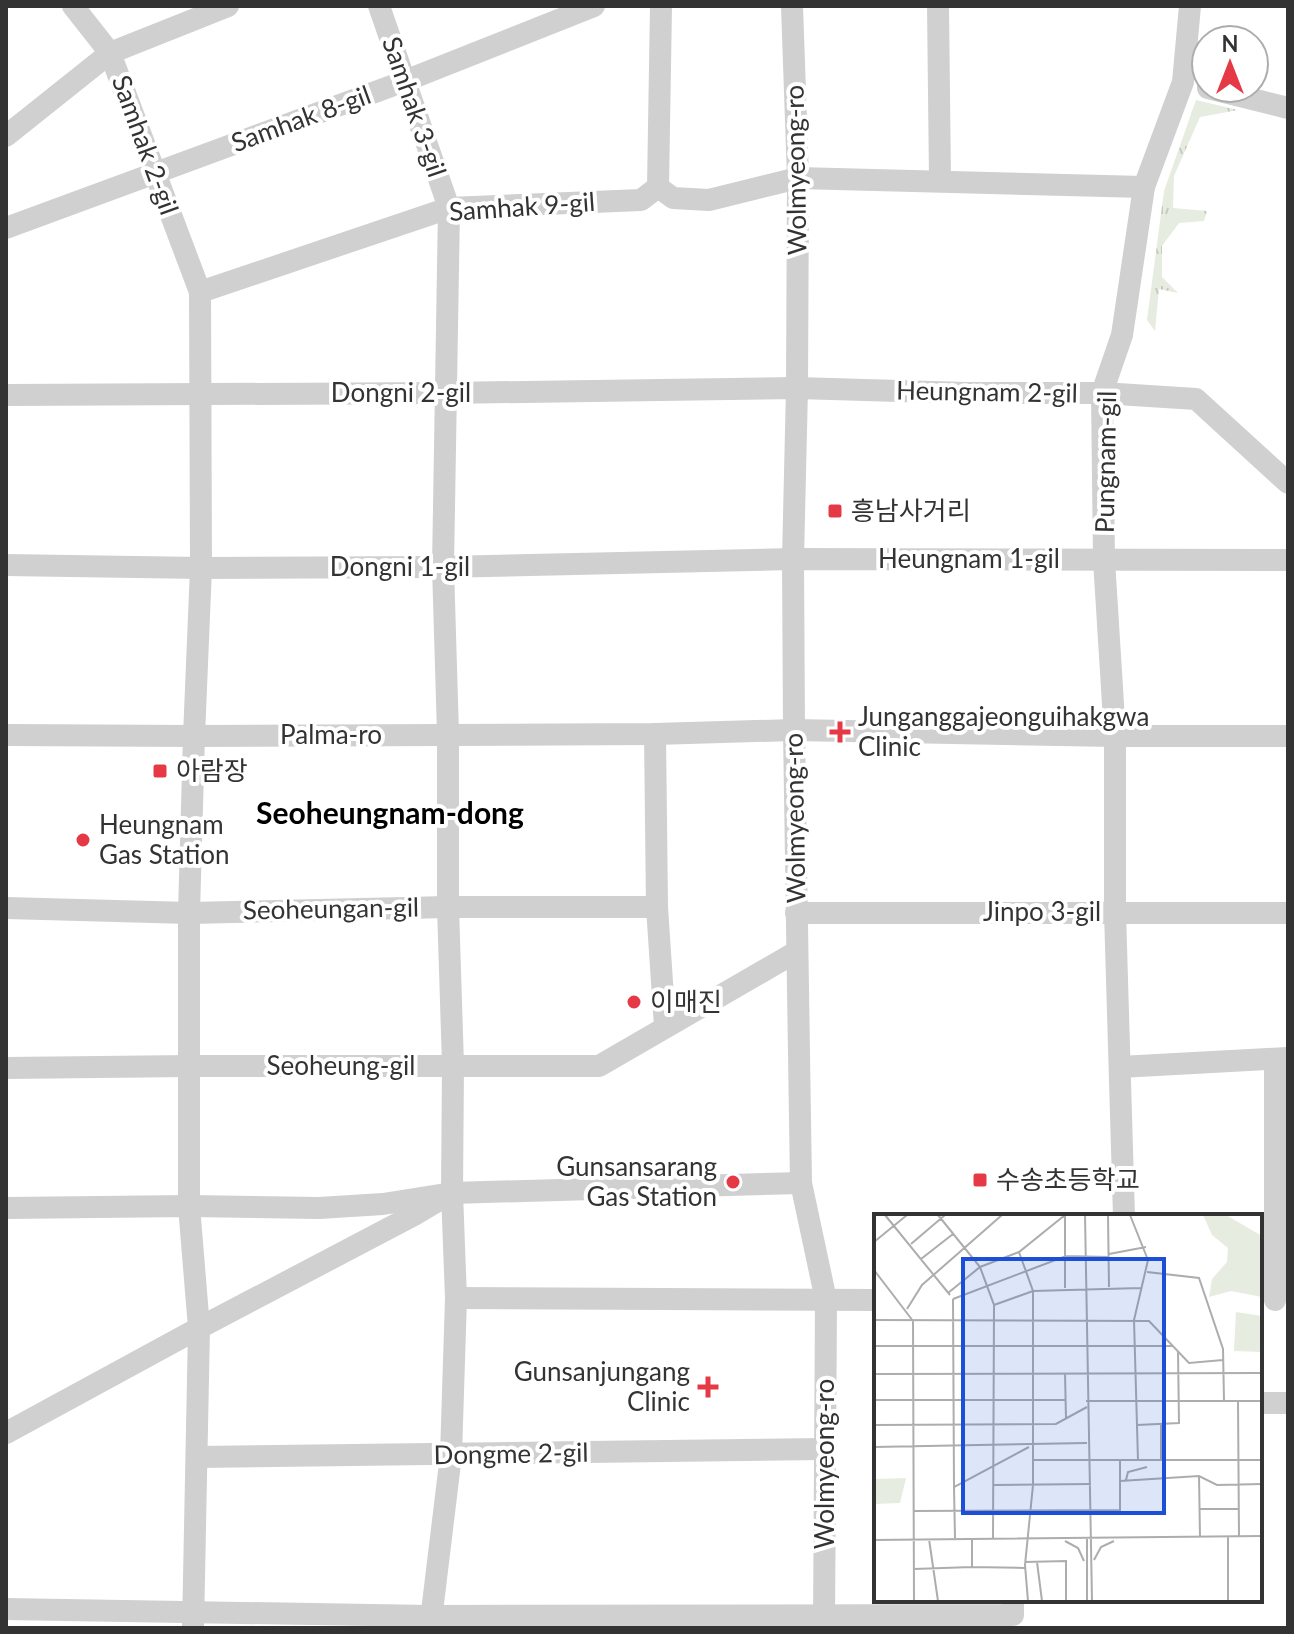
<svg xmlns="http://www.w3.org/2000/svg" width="1294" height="1634" font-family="Lato,'Noto Sans KR',sans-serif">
	<defs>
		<pattern id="grass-tufts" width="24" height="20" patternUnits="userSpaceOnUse" patternTransform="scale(2)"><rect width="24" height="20" fill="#e6ecdf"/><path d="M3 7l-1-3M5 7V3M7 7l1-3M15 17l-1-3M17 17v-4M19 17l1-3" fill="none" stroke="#c6cbc0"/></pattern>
	</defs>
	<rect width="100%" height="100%" fill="#fff"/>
	<!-- grass -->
	<polygon fill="url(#grass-tufts)" points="1196,100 1238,110 1200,117 1174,176 1173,208 1207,211 1204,221 1179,223 1162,246 1162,277 1178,293 1159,289 1155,331 1147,320 1164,191"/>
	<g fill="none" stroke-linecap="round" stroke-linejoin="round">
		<!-- minor -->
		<g stroke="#d0d0d0" stroke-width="22">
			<polyline points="73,6 110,53 200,292 201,568 194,736 189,913 189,1206 199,1328 193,1628"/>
			<polyline points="379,6 449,208 443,567 448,734 448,907 453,1065 452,1193 456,1298 451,1455 430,1628"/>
			<polyline points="792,6 798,178 797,388 793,559 794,730 801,1183 826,1300 824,1628"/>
			<polyline points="938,6 940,181"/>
			<polyline points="1208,88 1288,108"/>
			<polyline points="6,136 110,53 228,6"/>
			<polyline points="658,187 673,198 709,200 798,178 1144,187"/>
			<polyline points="658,187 661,6"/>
			<polyline points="6,228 405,81 594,6"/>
			<polyline points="200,292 449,208 641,200 658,187"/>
			<polyline points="6,395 447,393 797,388 967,393 1102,393 1196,399 1288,483"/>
			<polyline points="6,565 201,568 443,567 793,559 1288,560"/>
			<polyline points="655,734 657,907 665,1027"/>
			<polyline points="6,735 194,736 655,734 794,730 1115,736 1288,736"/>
			<polyline points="6,908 189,913 448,907 657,907"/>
			<polyline points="796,913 1288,913"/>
			<polyline points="1120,1067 1287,1058"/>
			<polyline points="6,1068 190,1066 599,1066 796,952"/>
			<polyline points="6,1208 189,1206 319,1208 383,1204 452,1193 801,1183"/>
			<polyline points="1124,1216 1115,912 1115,736 1104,560 1102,393 1122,335 1144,187 1183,82 1190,6"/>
			<polyline points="456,1298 876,1300"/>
			<polyline points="1275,1300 1275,1059"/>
			<polyline points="1260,1403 1288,1403"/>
			<polyline points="6,1433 199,1328 414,1215 441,1199"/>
			<polyline points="197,1457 824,1449"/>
			<polyline points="6,1609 430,1616 1013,1615 1013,1600"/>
		</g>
	</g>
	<!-- markers -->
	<g fill="#e63946" stroke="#fff" stroke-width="3">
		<rect x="827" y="503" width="16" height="16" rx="4"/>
		<path d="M836 720h8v8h8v8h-8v8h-8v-8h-8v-8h8z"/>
		<rect x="152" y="763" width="16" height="16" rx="4"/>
		<circle cx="83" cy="840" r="8"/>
		<circle cx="634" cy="1002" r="8"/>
		<rect x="972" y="1172" width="16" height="16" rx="4"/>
		<circle cx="733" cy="1182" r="8"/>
		<path d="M704 1375h8v8h8v8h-8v8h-8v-8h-8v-8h8z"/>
	</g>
	<g text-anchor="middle" stroke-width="8" stroke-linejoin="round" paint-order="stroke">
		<!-- street labels -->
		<g font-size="26" fill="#333" stroke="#fff">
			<text transform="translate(414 107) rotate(71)" y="9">Samhak 3-gil</text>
			<text transform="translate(301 119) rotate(-20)" y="9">Samhak 8-gil</text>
			<text transform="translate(145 145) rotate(70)" y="9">Samhak 2-gil</text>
			<text transform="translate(796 170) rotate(-91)" y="9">Wolmyeong-ro</text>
			<text transform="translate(522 207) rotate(-4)" y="9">Samhak 9-gil</text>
			<text transform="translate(987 392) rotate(1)" y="9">Heungnam 2-gil</text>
			<text x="401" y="402">Dongni 2-gil</text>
			<text transform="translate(1106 462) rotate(-89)" y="9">Pungnam-gil</text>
			<text x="969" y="568">Heungnam 1-gil</text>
			<text x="400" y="576">Dongni 1-gil</text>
			<text x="331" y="744">Palma-ro</text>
			<text transform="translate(795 818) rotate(-91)" y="9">Wolmyeong-ro</text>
			<text transform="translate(331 909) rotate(-1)" y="9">Seoheungan-gil</text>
			<text x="1042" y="921">Jinpo 3-gil</text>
			<text x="341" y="1075">Seoheung-gil</text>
			<text transform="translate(511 1454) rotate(-1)" y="9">Dongme 2-gil</text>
			<text transform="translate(825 1464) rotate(-90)" y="9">Wolmyeong-ro</text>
		</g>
		<!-- poi labels -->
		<g font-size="26" fill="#333" stroke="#fff" text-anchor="start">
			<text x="851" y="520">흥남사거리</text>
			<text x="858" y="726">Junganggajeonguihakgwa<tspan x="858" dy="30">Clinic</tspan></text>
			<text x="176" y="780">아람장</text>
			<text x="99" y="834">Heungnam<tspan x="99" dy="30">Gas Station</tspan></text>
			<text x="650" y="1011">이매진</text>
			<text x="717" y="1176" text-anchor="end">Gunsansarang<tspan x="717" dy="30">Gas Station</tspan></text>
			<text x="996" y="1189">수송초등학교</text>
			<text x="690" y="1381" text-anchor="end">Gunsanjungang<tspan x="690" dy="30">Clinic</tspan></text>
		</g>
		<!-- quarter labels -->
		<g font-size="30" font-weight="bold" fill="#000" stroke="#fff">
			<text x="390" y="824">Seoheungnam-dong</text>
		</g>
	</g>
	<!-- overview -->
	<g transform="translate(874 1214)">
		<rect width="388" height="388" fill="#fff"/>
		<path d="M329,1H352L388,22V83L357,77L335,83L338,65L353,48L354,34L338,21Z" fill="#e6ecdf"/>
		<path d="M362,98L388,102V138L360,137ZM32,264L26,289L0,290V265Z" fill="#e6ecdf"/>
		<path fill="none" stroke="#adadad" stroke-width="2" d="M11,1L76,81M64,1L106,53L120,91L119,324M211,1L218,387M234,1L235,73M256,1L274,46L260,106L264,247M0,28L33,1M37,30L71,1M145,38L159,77V271L151,351L154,387M235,40L272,33M47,45L79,20M0,56L39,107L40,387M273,58L325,64L349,135L350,187M191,74V1M74,79L106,53L145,38L191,1M79,85L80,273M79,85L192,42L235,43M120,91L159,77L267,74M33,95L48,71L128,1M0,106L275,107L315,149L349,146M0,132H299M191,159L192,205M0,160L388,159M0,186H191M212,187H388M364,187L365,323M0,211L182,210L213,193M263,211L305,209L304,137M0,233L213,229M160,246H388M287,247V209M325,262L326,323M252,266L254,258L273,253M246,267L325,262L343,271L388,270M120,271L217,270M325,295H365M39,297L246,296V247M354,323V387M81,324L80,273L155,233M55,325L64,387M98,325V353L151,354M0,326L388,322M191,327L204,334L210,347M220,346L227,333L240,327M151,348L192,347V387M163,348L168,387M40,355L98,353M213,387V325"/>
		<path fill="#1d4ed8" fill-opacity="0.15" stroke="#1d4ed8" stroke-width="4" d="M89,45H290V299H89Z"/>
		<rect width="388" height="388" fill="none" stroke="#333" stroke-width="4"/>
	</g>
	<!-- border -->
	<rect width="1294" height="1634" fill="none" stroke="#333333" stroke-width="16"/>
	<!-- north arrow -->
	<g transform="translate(1230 64)"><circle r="38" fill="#ffffff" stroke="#adadad" stroke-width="2"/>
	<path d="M0-6L14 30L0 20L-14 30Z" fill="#e63946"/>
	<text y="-12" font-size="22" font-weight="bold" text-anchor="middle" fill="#333333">N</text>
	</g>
</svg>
